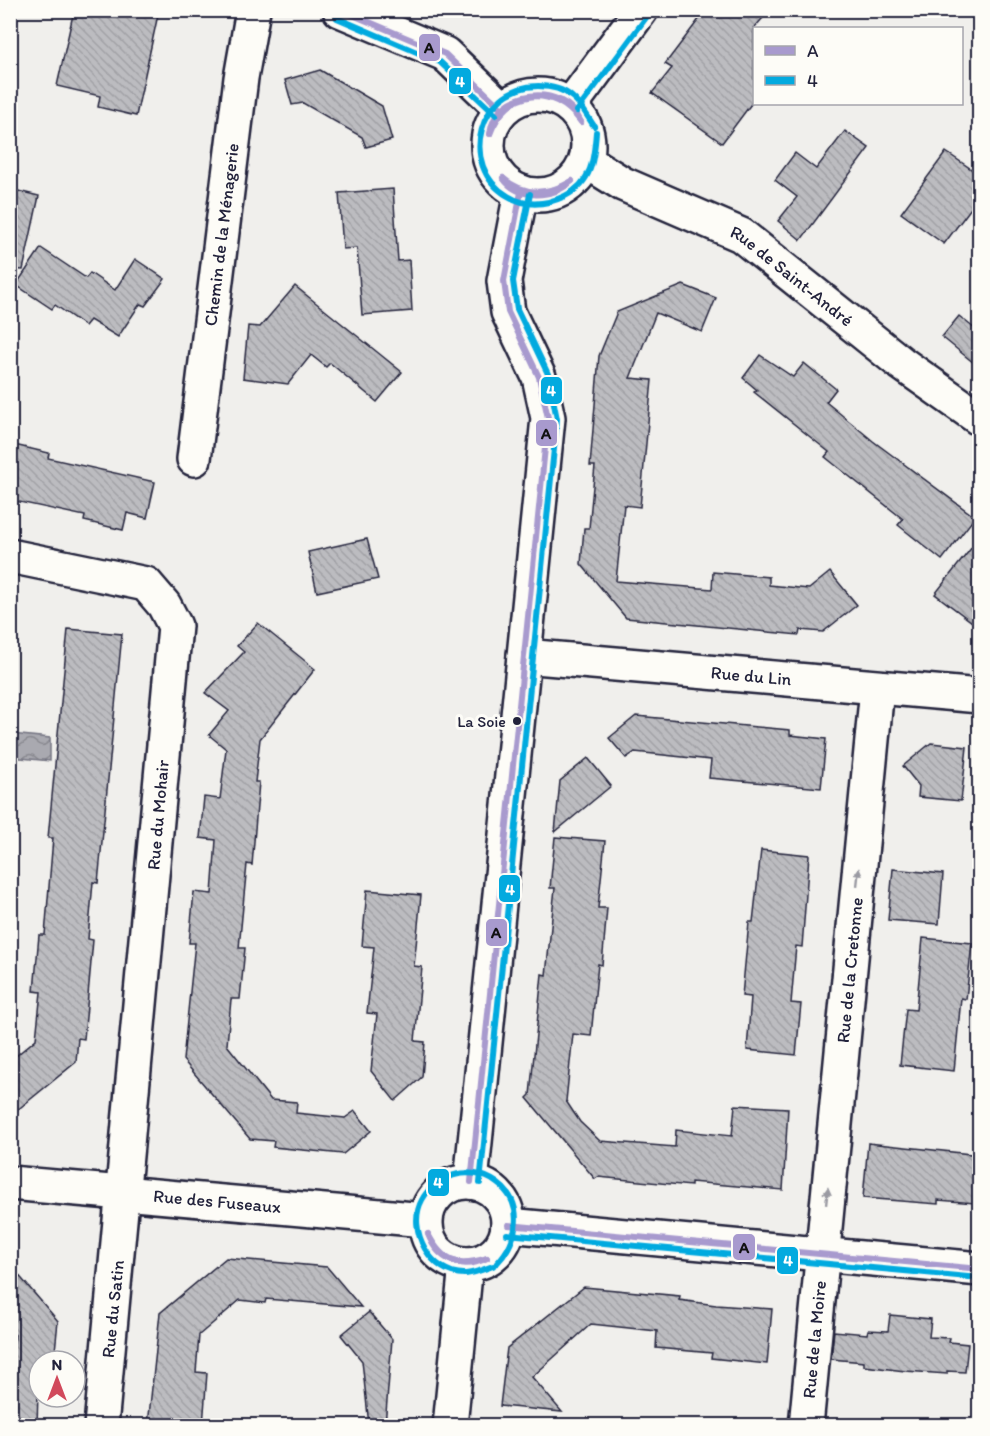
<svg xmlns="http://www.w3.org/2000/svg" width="990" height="1436" font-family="Itim,sans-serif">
	<defs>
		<pattern id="water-waves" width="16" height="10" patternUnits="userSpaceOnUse" patternTransform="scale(1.5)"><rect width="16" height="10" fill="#a9a9b0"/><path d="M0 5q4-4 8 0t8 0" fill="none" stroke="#898990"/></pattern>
		<pattern id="building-back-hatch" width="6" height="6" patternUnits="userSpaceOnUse" patternTransform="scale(1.5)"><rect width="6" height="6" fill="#bcbcc0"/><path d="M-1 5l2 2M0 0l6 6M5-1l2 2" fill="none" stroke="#a1a1a6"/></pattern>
	</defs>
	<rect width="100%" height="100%" fill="#f0efec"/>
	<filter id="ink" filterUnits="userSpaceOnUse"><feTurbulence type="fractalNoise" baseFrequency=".0167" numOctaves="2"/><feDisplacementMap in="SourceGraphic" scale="12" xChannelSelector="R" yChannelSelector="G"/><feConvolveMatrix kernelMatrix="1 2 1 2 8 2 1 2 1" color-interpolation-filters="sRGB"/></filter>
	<g filter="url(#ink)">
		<!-- water -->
		<polygon fill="url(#water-waves)" stroke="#737381" stroke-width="1.5" points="11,734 50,738 50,761 11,757"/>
		<!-- building -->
		<g fill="url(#building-back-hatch)" stroke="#22223b" stroke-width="1.5">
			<polygon points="74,10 159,10 136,116 98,107 100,96 57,86"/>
			<polygon points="706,10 770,10 754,28 754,100 722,143 652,93 672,68 665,64"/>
			<polygon points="320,70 382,106 392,140 366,147 362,137 303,103 292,105 285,80"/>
			<polygon points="845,131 869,148 801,240 778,221 797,197 775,180 795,153 816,169"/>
			<polygon points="946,152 980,175 980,196 944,244 901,213"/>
			<polygon points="10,189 39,196 23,270 10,269"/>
			<polygon points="393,189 398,261 409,260 412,311 362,315 357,248 343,249 339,193"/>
			<polygon points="41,248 86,278 90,273 115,290 135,259 165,279 145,306 140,304 118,337 90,320 85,326 55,305 52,309 16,285"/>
			<polygon points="683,285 716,298 702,332 656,313 630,378 652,380 640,507 624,505 616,581 712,589 713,572 769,577 769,585 809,589 830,572 857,605 823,632 800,630 799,635 626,618 581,564 584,528 589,528 595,466 590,466 599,356 617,312"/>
			<polygon points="295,286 402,372 377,402 330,363 326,367 311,355 288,384 243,378 248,326 260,327"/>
			<polygon points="959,316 980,333 980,368 942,337"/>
			<polygon points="760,355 793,377 804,363 836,389 826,402 873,441 975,517 942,560 898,525 903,519 825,457 829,452 754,392 757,390 743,378"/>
			<polygon points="10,444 49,453 48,458 155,482 147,518 127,513 123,530 84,521 85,516 10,500"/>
			<polygon points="980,537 980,628 935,594"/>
			<polygon points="367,539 378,579 317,592 308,552"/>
			<polygon points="258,623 315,669 260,739 255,782 259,782 252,865 247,864 239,948 245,948 240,999 231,999 227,1045 271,1100 297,1102 296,1113 345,1118 355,1111 371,1131 343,1154 273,1147 274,1141 250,1139 183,1060 195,943 189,943 194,892 212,894 216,840 200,838 204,797 220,799 226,749 209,735 229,711 205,693 244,652 237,646"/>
			<polygon points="68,629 122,634 98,883 93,882 88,939 93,940 84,1039 78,1038 76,1062 10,1116 10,1061 36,1039 41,992 34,991 39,935 45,935 53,838 48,838"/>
			<polygon points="636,716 790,730 790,735 826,739 821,788 709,778 711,760 635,752 626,758 609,738"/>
			<polygon points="931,743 967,747 961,801 918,797 919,786 903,766"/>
			<polygon points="588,758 611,786 555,832 560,781"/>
			<polygon points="555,837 605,841 598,908 607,908 602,965 598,964 591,1036 573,1034 566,1101 580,1122 600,1141 675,1147 676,1130 732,1136 735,1105 788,1108 783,1190 691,1182 691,1186 598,1177 595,1179 527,1098 530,1095 542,974 546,975 555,888 550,888"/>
			<polygon points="761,850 809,855 802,947 796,946 791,1003 801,1004 796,1055 747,1050 751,997 742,996 749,922 753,922"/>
			<polygon points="893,869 943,874 939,924 888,920"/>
			<polygon points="367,890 421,895 414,966 422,967 415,1041 425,1042 422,1077 395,1101 371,1071 377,1014 367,1013 374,947 362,946"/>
			<polygon points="923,938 972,943 966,999 961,998 954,1071 900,1065 906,1009 916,1010"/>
			<polygon points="868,1143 980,1155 975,1203 938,1200 938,1204 863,1198"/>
			<polygon points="226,1258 327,1267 361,1307 266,1299 265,1303 240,1300 199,1335 196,1372 207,1373 203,1425 148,1425 160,1313"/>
			<polygon points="10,1265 58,1321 54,1361 39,1361 37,1425 10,1425 10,1372 15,1335 10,1329"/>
			<polygon points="584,1287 680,1296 679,1300 716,1305 772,1309 767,1364 711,1358 712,1353 656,1348 657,1331 591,1324 532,1377 562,1412 500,1406 507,1348"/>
			<polygon points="369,1312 392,1339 385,1425 369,1425 362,1361 341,1335"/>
			<polygon points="890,1315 931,1319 929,1337 950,1338 949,1342 968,1344 965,1372 947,1371 947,1374 905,1371 864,1366 864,1362 831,1359 834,1331 867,1334 868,1330 888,1331"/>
		</g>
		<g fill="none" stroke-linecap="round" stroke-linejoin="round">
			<defs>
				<g id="street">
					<polyline points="340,10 445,54 502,109"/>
					<circle cx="538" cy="145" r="50"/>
					<polyline points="570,106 641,10"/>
					<path id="s1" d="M586,161L623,184L741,235L901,363L980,419"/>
					<path id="s2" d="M194,459L241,78L253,10"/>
					<polyline points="10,556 146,584 164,605 175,626 101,1426"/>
					<path id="s3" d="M524,656L980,696"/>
					<polyline points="471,1182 548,418 539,377 508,312 504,281 521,192"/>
					<circle cx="467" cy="1223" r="41"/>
					<path id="s4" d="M10,1183L425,1220"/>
					<polyline points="508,1225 980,1269"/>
					<polyline points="450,1426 466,1264"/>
					<path id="s5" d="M806,1426L877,688"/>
				</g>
			</defs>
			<!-- street casing -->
			<use href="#street" stroke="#22223b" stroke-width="38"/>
			<!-- street -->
			<use href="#street" stroke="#fdfcf7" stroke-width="33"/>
			<defs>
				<g id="bus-1">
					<polyline points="341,10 445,54 502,109"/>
					<path d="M490,134C495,89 563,81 581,122"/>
					<path d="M490,134C507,88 553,84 581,122"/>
					<path d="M503,178C525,197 548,195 572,181"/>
					<path d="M503,178C519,201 553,198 572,181"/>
					<polyline points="471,1182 548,418 539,377 508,312 504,281 521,192"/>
					<polyline points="508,1225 980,1269"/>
					<path d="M428,1234C443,1263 457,1267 487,1258"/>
					<path d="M428,1234C438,1261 462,1271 487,1258"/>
				</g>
				<g id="bus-2">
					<polyline points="337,18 440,62 496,115"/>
					<polyline points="577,111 648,15"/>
					<path d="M594,126C587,116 582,105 572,97C563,89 550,86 538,86C479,86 457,166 508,196C526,207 546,205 565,196C592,183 594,159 596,132"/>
					<polyline points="480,1183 557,419 548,374 517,309 513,281 530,194"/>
					<polyline points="507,1234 979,1278"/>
					<path d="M493,1266C485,1269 475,1273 466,1274C431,1276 406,1229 422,1200C428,1188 437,1182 449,1177C464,1170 484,1173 497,1183C526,1204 518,1241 497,1263"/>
				</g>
			</defs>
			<!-- bus-1 casing -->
			<use href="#bus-1" stroke="#fdfcf7" stroke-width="10"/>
			<!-- bus-2 casing -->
			<use href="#bus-2" stroke="#fdfcf7" stroke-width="10"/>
			<!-- bus-1 -->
			<use href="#bus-1" stroke="#a89ace" stroke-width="6"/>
			<!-- bus-2 -->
			<use href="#bus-2" stroke="#03aadf" stroke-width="6"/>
		</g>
		<!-- one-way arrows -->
		<defs><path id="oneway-solid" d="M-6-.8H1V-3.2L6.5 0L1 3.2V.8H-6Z" transform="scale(1.5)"/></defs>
		<g fill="#9a9aa2">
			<use href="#oneway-solid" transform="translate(858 877) rotate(-84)"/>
			<use href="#oneway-solid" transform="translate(827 1196) rotate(-84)"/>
		</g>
	</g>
	<!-- markers -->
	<circle fill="#22223b" stroke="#fdfcf7" stroke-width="2" cx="517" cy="721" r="5"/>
	<g text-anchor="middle" stroke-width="6" stroke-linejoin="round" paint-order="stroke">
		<!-- bus labels -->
		<g font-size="16" fill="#22223b" stroke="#fdfcf7" text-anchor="end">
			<text x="506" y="727">La Soie</text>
		</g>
		<!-- street labels -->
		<g font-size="18" fill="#22223b" stroke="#fdfcf7">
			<text dy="6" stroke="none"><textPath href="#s2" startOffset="226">Chemin de la Ménagerie</textPath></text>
			<text dy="6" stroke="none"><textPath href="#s1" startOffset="237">Rue de Saint-André</textPath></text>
			<text dy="6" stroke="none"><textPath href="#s3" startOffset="228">Rue du Lin</textPath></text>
			<text transform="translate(158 815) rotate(-85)" y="6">Rue du Mohair</text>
			<text dy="6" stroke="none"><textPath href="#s5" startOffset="458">Rue de la Cretonne</textPath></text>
			<text dy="6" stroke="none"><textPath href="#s4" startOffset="208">Rue des Fuseaux</textPath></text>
			<text transform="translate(113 1309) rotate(-84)" y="6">Rue du Satin</text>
			<text dy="6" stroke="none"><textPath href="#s5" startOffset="87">Rue de la Moire</textPath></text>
		</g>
	</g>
	<g stroke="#fdfcf7" stroke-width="2">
		<rect x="418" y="33" width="23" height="29" rx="6" fill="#a89ace"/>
		<rect x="448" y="67" width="24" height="28" rx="6" fill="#03aadf"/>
		<rect x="540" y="376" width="23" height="29" rx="6" fill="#03aadf"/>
		<rect x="535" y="419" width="23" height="28" rx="6" fill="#a89ace"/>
		<rect x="498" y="874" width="23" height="29" rx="6" fill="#03aadf"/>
		<rect x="485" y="918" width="23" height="29" rx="6" fill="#a89ace"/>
		<rect x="427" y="1168" width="23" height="29" rx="6" fill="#03aadf"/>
		<rect x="732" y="1233" width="24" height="28" rx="6" fill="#a89ace"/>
		<rect x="776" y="1246" width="23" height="29" rx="6" fill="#03aadf"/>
	</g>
	<g font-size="16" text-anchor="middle" font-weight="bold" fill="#fff">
		<text x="460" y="87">4</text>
		<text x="551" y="396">4</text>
		<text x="510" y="895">4</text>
		<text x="438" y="1188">4</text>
		<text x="788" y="1266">4</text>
	</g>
	<g font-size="16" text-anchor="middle" font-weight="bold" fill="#111">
		<text x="429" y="53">A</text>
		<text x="546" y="439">A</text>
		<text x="496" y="938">A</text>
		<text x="744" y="1253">A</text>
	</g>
	<!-- margin -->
	<rect width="990" height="1436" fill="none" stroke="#fdfcf7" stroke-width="36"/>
	<rect x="18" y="18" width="954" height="1400" fill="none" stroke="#22223b" stroke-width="2" filter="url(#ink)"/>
	<!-- legend -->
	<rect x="753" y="27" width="210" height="78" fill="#fdfcf7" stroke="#a5a5ac" stroke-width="1.5"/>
	<rect x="765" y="46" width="30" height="9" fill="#a89ace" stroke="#a5a5ac" stroke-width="1.5"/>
	<text x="807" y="57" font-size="18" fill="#22223b">A</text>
	<rect x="765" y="76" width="30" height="9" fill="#03aadf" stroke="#a5a5ac" stroke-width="1.5"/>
	<text x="807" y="87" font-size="18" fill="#22223b">4</text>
	<!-- north arrow -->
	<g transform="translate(57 1379)"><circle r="28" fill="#fdfcf7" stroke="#a5a5ac" stroke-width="1.5"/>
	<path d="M0-4.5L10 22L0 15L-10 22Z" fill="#d1495b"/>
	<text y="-9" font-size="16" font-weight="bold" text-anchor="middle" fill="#22223b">N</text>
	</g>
</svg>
